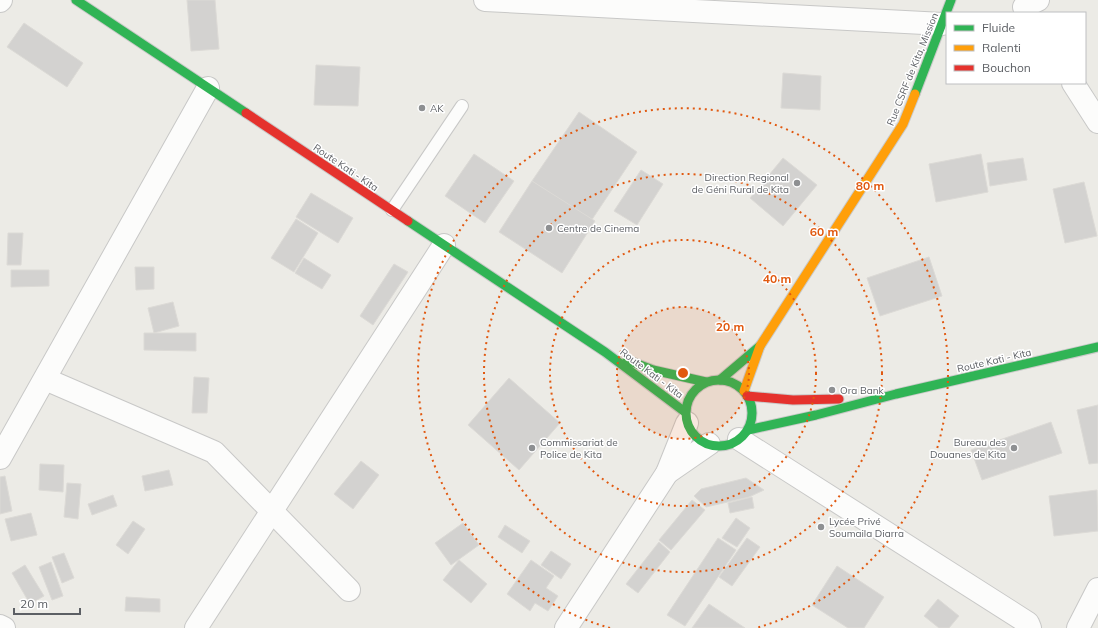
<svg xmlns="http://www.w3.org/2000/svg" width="1098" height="628" font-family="Mulish,sans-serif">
	<rect width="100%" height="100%" fill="#ecebe6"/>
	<!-- building -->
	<g fill="#d3d2d0" stroke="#dcdad6">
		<polygon points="187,0 215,0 219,49 191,51"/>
		<polygon points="24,23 83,63 67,87 7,47"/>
		<polygon points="316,65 360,67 358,106 314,105"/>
		<polygon points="783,73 821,76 820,110 781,108"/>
		<polygon points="579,112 637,152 591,221 532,181"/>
		<polygon points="474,154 514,181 485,223 445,196"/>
		<polygon points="981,154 988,192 936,202 929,164"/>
		<polygon points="783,158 817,185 783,226 750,198"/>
		<polygon points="1023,158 1027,180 990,186 987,163"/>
		<polygon points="641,170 663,184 637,225 614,211"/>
		<polygon points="532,181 595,221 562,273 499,232"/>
		<polygon points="1084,182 1097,236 1065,243 1053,189"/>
		<polygon points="311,193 353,218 338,243 296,217"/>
		<polygon points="296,219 318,233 294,272 271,258"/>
		<polygon points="8,233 23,233 21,265 7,265"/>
		<polygon points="929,257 942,296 880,316 867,278"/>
		<polygon points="304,258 331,275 322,289 295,273"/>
		<polygon points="394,264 408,272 373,325 360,316"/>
		<polygon points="135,267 154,267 154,289 136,290"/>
		<polygon points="11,270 49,270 49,286 11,287"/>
		<polygon points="173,302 179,326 154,333 148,308"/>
		<polygon points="144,333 196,333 196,351 144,350"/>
		<polygon points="194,377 209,378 207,413 192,413"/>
		<polygon points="509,378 560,423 519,470 468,425"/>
		<polygon points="1098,405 1098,463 1089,464 1077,410"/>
		<polygon points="1051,422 1062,453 982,480 971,450"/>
		<polygon points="361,461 379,475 353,509 334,494"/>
		<polygon points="40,464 64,465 63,492 39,490"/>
		<polygon points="169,470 173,485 145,491 142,476"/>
		<polygon points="5,476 12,511 0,514 0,477"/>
		<polygon points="746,478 764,490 749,497 706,507 694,496 701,489"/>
		<polygon points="67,483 81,484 78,519 64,517"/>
		<polygon points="1097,490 1098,531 1054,536 1049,496"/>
		<polygon points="113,495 117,506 92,515 88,504"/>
		<polygon points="752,497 754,508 730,513 728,503"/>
		<polygon points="692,500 705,510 671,550 659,540"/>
		<polygon points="31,513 37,535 11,541 5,519"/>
		<polygon points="736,518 750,528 737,547 722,538"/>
		<polygon points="133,521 145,529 128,554 116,545"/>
		<polygon points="463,523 479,545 451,565 435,543"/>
		<polygon points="505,525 530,541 522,553 498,537"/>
		<polygon points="718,538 736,550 685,626 667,615"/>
		<polygon points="747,538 760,547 732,586 719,577"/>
		<polygon points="659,542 670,552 638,593 626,584"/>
		<polygon points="551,551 571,564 561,579 541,565"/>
		<polygon points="64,553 74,578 62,583 52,557"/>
		<polygon points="459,560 487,584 471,603 443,580"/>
		<polygon points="531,560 554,576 546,588 558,596 548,611 535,603 530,611 507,594"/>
		<polygon points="51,562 63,596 52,600 39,567"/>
		<polygon points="25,565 44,596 30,604 12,573"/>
		<polygon points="837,566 884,597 864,628 848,628 812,605"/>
		<polygon points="126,597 160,599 160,612 125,611"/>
		<polygon points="938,599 959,616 949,628 939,628 924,616"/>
		<polygon points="709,604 745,628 692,628"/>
	</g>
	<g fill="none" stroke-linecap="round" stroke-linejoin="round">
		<defs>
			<polyline id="lane" points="392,210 462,106"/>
			<g id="street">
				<polyline points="485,0 943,24"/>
				<polyline points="0,1 1,0"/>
				<polyline points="1024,7 1038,0"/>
				<polyline points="1073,83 1098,122"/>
				<polyline points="45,379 214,452 349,590"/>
				<polyline points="739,439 1028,623 1030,628"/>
				<polyline points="0,458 208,88"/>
				<polyline points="667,473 709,444"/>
				<polyline points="0,626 4,628"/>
				<polyline points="196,628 444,245"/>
				<polyline points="566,628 667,473 687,423"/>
				<polyline points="1078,628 1098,589"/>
			</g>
			<g id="fast">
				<polyline points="76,0 246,113"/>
				<polyline points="915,94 951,0"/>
				<polyline points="408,221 605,352 685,412"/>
				<polyline points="627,360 653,370 706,382"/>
				<polyline points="720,380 760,346"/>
				<circle cx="719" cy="413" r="33"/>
				<polyline points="748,430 816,415 896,394 1098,347"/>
			</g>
			<polyline id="slow" points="744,391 760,346 903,124 915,94"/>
			<g id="jam">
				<polyline points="246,113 408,221"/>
				<polyline points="747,396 793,400 839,399"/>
			</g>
		</defs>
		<!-- lane casing -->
		<use href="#lane" stroke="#c8c8c7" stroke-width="14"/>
		<!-- street casing -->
		<use href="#street" stroke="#c8c8c7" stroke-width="24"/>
		<!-- fast casing -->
		<use href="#fast" stroke="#c9c9c8" stroke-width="11"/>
		<!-- slow casing -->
		<use href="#slow" stroke="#c9c9c8" stroke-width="11"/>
		<!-- jam casing -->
		<use href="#jam" stroke="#c9c9c8" stroke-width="11"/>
		<!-- lane -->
		<use href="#lane" stroke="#fcfcfb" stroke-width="12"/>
		<!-- street -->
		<use href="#street" stroke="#fcfcfb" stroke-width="22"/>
		<!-- fast -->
		<use href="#fast" stroke="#30b455" stroke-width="9"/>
		<!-- slow -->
		<use href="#slow" stroke="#ff9f0a" stroke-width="9"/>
		<!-- jam -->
		<use href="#jam" stroke="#e5322d" stroke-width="9"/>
	</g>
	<!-- distance rings -->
	<circle cx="683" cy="373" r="66" fill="#e15910" fill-opacity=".12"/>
	<g fill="none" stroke="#e15910" stroke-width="2" stroke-dasharray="2 4">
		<circle cx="683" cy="373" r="66"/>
		<circle cx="683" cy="373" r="133"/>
		<circle cx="683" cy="373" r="199"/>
		<path d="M610 628A265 265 0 1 1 756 628"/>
	</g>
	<!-- markers -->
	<g fill="#8e9092" stroke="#fff" stroke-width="1.5">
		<circle cx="422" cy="108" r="4"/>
		<circle cx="797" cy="183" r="4"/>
		<circle cx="549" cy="228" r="4"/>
		<circle cx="832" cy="390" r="4"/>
		<circle cx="532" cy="448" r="4"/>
		<circle cx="1014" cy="448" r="4"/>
		<circle cx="821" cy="527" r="4"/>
	</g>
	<g text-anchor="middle" stroke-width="3" stroke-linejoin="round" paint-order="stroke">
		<!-- street labels -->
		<g font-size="10" fill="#5c5f64" stroke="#fff">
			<text transform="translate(912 69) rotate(-68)" y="4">Rue CSRF de Kita, Mission</text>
			<text transform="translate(346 167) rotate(34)" y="4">Route Kati - Kita</text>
			<text transform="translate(994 360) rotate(-13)" y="4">Route Kati - Kita</text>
			<text transform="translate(652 373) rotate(37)" y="4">Route Kati - Kita</text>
		</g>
		<!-- poi labels -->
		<g font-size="10" fill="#5c5f64" stroke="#fff" text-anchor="start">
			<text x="430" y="112">AK</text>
			<text x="789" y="181" text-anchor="end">Direction Regional<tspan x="789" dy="12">de Géni Rural de Kita</tspan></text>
			<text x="557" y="232">Centre de Cinema</text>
			<text x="840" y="394">Ora Bank</text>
			<text x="540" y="446">Commissariat de<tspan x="540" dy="12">Police de Kita</tspan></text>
			<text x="1006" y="446" text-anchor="end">Bureau des<tspan x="1006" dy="12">Douanes de Kita</tspan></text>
			<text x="829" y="525">Lycée Privé<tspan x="829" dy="12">Soumaila Diarra</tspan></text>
		</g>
	</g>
	<circle cx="683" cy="373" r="6" fill="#e15910" stroke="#fff" stroke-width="2"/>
	<g font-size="12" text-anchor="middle" font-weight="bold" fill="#e15910" stroke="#fff" stroke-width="3" stroke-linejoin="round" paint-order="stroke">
		<text x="870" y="190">80 m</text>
		<text x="824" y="236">60 m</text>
		<text x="777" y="283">40 m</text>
		<text x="730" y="331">20 m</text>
	</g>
	<!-- legend -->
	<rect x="946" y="12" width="140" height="72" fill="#ffffff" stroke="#bebfc1"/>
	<rect x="954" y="25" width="20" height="6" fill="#30b455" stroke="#bebfc1"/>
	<text x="982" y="32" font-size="12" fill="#5c5f64">Fluide</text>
	<rect x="954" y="45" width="20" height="6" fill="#ff9f0a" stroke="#bebfc1"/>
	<text x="982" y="52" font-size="12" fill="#5c5f64">Ralenti</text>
	<rect x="954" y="65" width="20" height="6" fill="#e5322d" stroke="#bebfc1"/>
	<text x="982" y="72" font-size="12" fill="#5c5f64">Bouchon</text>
	<!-- scale -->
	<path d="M14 608v6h66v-6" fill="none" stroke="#5c5f64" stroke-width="2"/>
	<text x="20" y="608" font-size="12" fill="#5c5f64" stroke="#ffffff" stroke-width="3" paint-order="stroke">20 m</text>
</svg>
